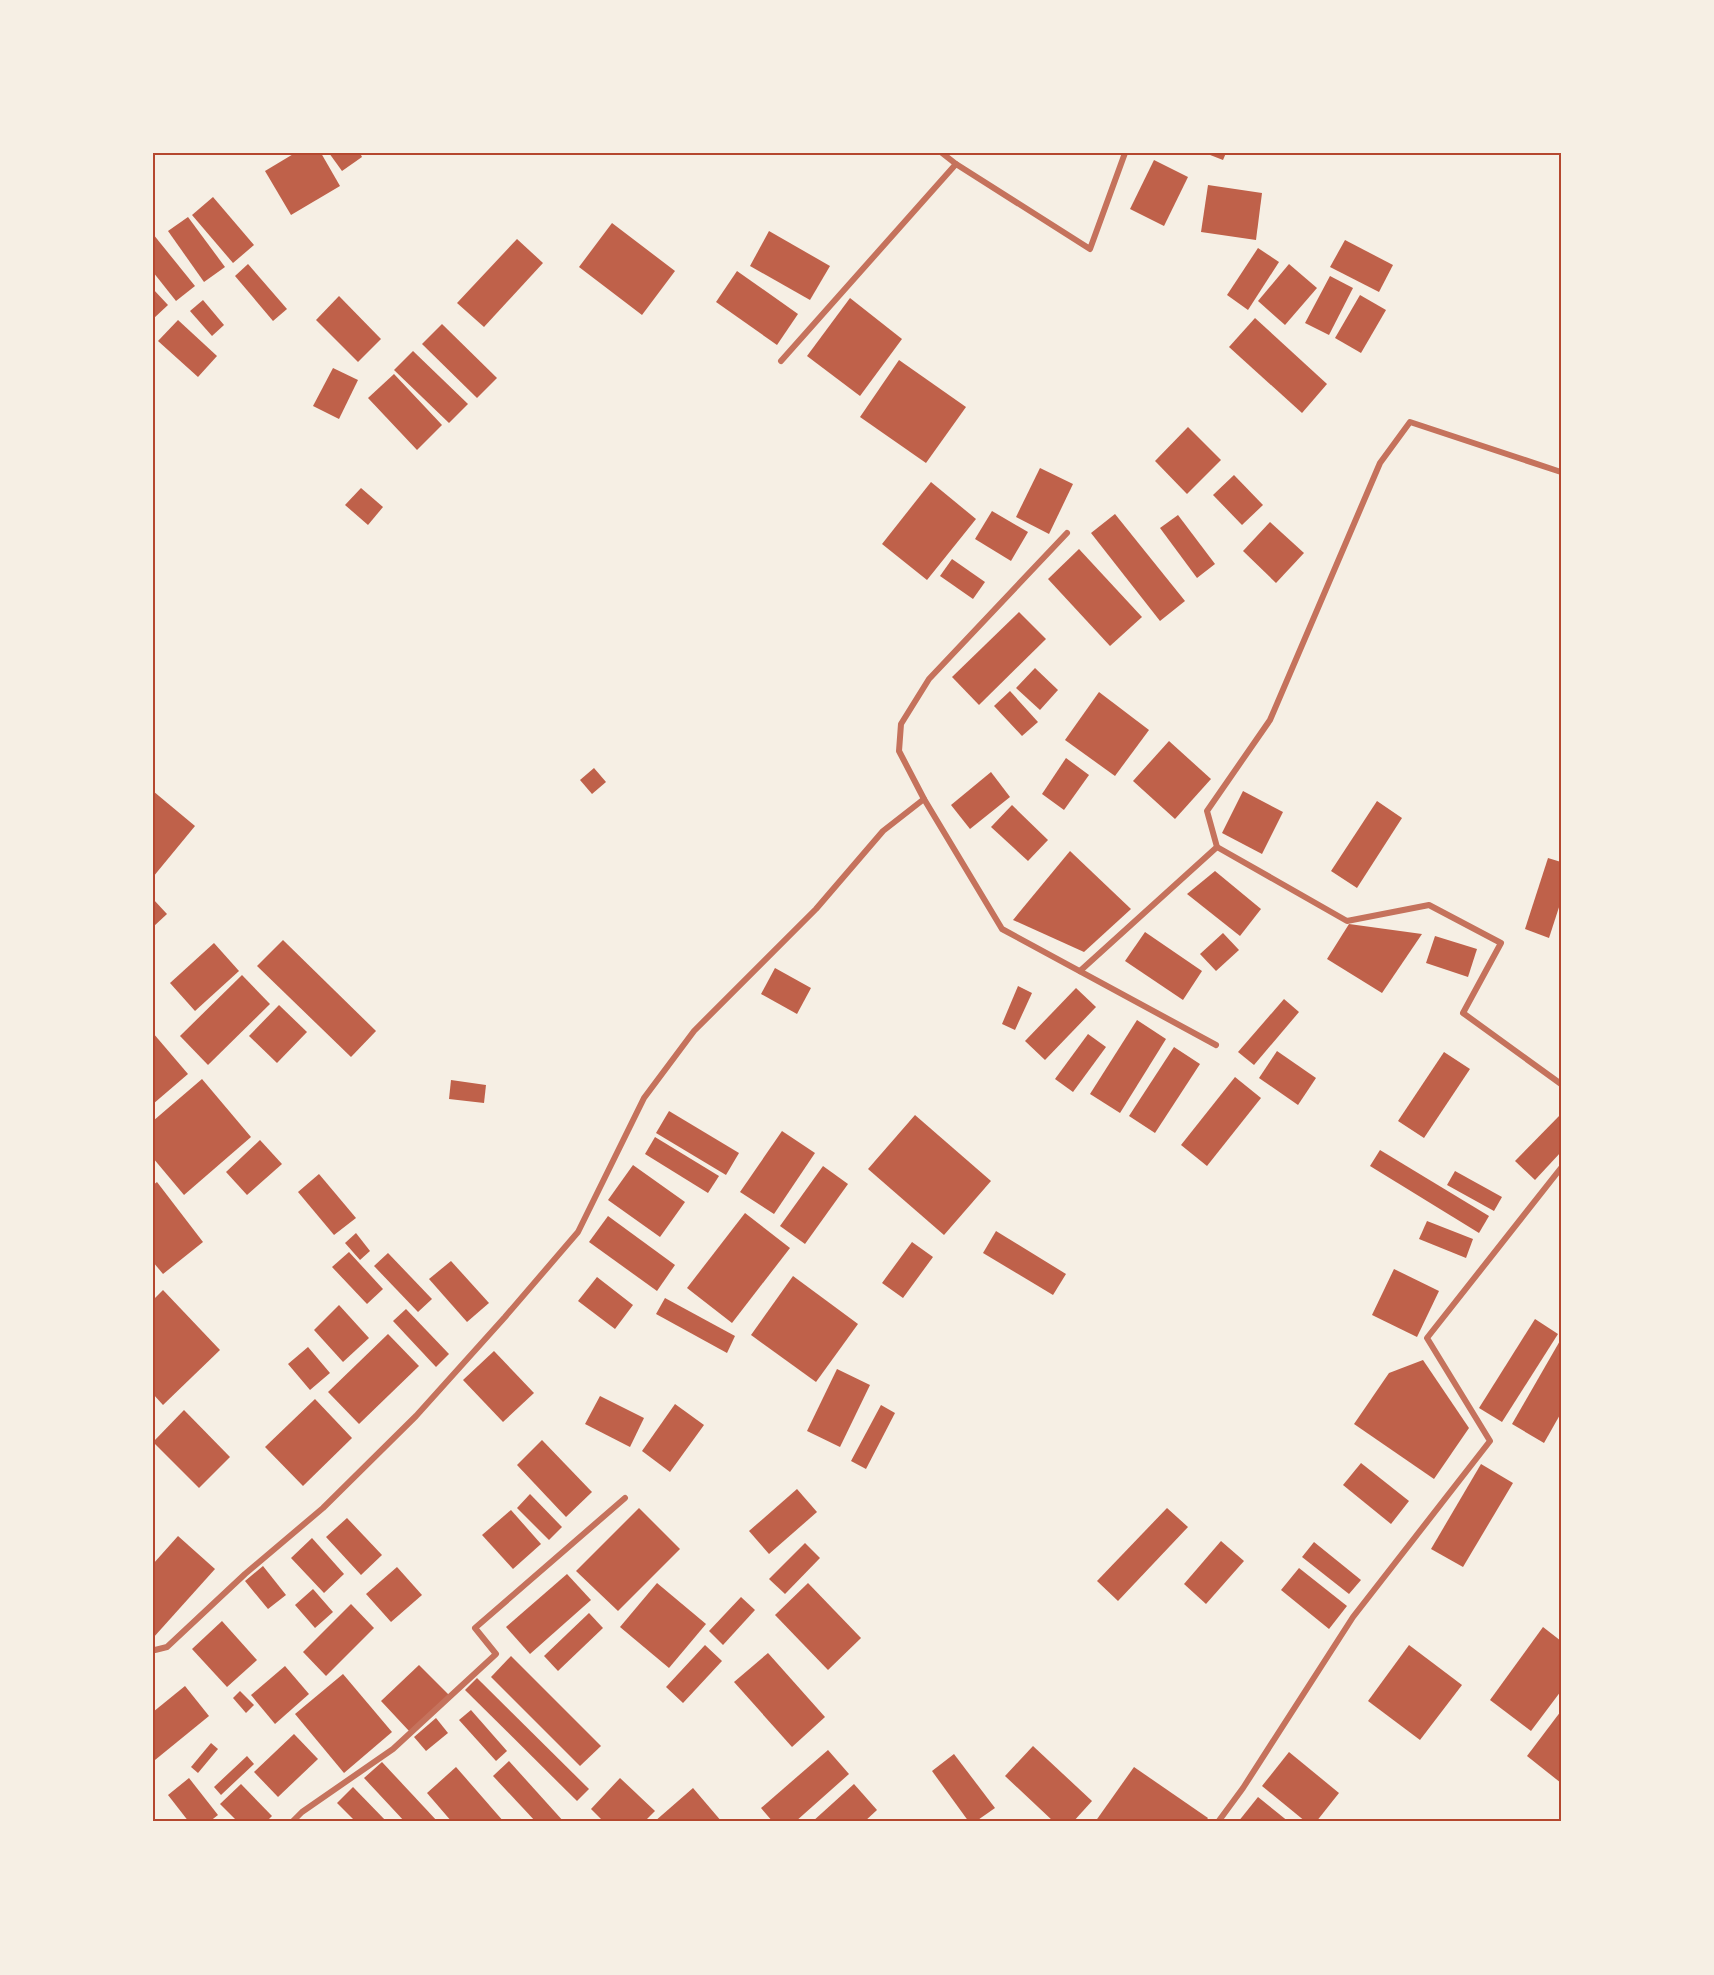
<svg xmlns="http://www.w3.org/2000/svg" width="1714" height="1975" font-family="Barlow,sans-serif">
	<rect width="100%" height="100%" fill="#f6efe4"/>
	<!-- building -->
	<g fill="#bf614a">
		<polygon points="295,153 321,153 340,186 291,215 265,171"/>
		<polygon points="329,153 360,153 362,157 342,171"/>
		<polygon points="1205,153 1226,153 1223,160"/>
		<polygon points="1154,160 1188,177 1164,226 1130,209"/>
		<polygon points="1208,185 1262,193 1256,240 1201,232"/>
		<polygon points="213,197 254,245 233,263 192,215"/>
		<polygon points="188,217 225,267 204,282 168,231"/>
		<polygon points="612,223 675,271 642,315 579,267"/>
		<polygon points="769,231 830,266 810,300 750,266"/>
		<polygon points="153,234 195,286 176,301 153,272"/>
		<polygon points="517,239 543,263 484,327 457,303"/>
		<polygon points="1345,240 1393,265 1379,292 1330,267"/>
		<polygon points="1258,248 1279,262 1248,310 1227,295"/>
		<polygon points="248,264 287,309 273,321 235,276"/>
		<polygon points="1289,264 1317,288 1285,325 1258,301"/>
		<polygon points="737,271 798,314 777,345 716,302"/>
		<polygon points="1330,276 1353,288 1329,335 1305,323"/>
		<polygon points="153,289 168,305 153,319"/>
		<polygon points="1360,295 1386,310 1361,353 1335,338"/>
		<polygon points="339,296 381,339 358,362 316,320"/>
		<polygon points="850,298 902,339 860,396 807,356"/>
		<polygon points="203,300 224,325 212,336 190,311"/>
		<polygon points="1255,318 1327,384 1302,413 1229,347"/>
		<polygon points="178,320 217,356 198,377 158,341"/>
		<polygon points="442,324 497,378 477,398 422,344"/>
		<polygon points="413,351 468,404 449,423 394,370"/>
		<polygon points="899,360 966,407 926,463 860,417"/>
		<polygon points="333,368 358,380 339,419 313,406"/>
		<polygon points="394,374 442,425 417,450 368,398"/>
		<polygon points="1188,427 1221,460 1187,494 1155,461"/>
		<polygon points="1040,468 1073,484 1049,534 1016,517"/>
		<polygon points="1234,475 1263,505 1242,525 1213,495"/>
		<polygon points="931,482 976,519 927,580 882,544"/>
		<polygon points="361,488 383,507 368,525 345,505"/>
		<polygon points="992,511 1028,532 1011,561 975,539"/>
		<polygon points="1115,514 1185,601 1160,621 1091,533"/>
		<polygon points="1178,515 1215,564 1197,578 1160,528"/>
		<polygon points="1270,522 1304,553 1276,583 1243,551"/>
		<polygon points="1079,549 1142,617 1110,646 1048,579"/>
		<polygon points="952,559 985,582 973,599 940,576"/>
		<polygon points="1019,612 1046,639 979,705 952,677"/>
		<polygon points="1035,668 1058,690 1040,710 1016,688"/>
		<polygon points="1010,691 1038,722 1022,736 994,706"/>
		<polygon points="1099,692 1149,730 1115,776 1065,740"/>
		<polygon points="1169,741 1211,779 1175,819 1133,781"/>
		<polygon points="1066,758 1089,775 1064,810 1042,794"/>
		<polygon points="594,768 606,782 592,794 580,780"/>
		<polygon points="991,772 1010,797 970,829 951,805"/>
		<polygon points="153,791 195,826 153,877"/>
		<polygon points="1243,791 1283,812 1262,854 1222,833"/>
		<polygon points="1377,801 1402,818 1357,888 1331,871"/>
		<polygon points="1012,805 1048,840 1028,861 991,827"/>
		<polygon points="1070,851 1131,909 1084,952 1013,920"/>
		<polygon points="1548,858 1561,862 1561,901 1549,938 1525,929"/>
		<polygon points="1215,871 1261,909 1240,936 1187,894"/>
		<polygon points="153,899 167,914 153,927"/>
		<polygon points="1349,924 1422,934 1382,993 1327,959"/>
		<polygon points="1145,932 1202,971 1183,1000 1125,961"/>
		<polygon points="1223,933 1239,950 1216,971 1200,954"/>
		<polygon points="1435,936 1477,949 1468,977 1426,963"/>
		<polygon points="283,940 376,1031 351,1057 257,966"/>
		<polygon points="214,943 239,971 195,1011 170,983"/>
		<polygon points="775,968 811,988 797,1014 761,994"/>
		<polygon points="242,975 270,1004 208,1065 180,1036"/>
		<polygon points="1018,986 1032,993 1015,1030 1002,1024"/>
		<polygon points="1076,988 1096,1007 1045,1060 1025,1041"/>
		<polygon points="1284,999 1299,1012 1254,1065 1238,1052"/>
		<polygon points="279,1005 307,1032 277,1063 249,1036"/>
		<polygon points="1137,1020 1166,1039 1120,1113 1090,1094"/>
		<polygon points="153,1033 188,1074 153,1104"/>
		<polygon points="1088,1034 1106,1047 1073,1092 1055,1079"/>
		<polygon points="1174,1047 1200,1064 1155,1133 1129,1116"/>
		<polygon points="1277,1051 1316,1078 1298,1105 1259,1078"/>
		<polygon points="1444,1052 1470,1069 1424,1138 1398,1121"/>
		<polygon points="1235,1077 1261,1098 1207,1166 1181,1145"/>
		<polygon points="202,1079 251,1137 184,1195 153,1158 153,1121"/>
		<polygon points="451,1080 486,1085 484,1103 449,1099"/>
		<polygon points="669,1111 739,1153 726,1175 656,1133"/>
		<polygon points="1561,1114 1561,1152 1535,1180 1515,1161"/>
		<polygon points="915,1115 991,1181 944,1235 868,1169"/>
		<polygon points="782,1131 815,1153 774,1214 740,1192"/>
		<polygon points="655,1137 719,1176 708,1193 645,1154"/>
		<polygon points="260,1140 282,1164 247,1195 226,1172"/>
		<polygon points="1380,1150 1489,1216 1479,1233 1370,1166"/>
		<polygon points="633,1165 685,1202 660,1237 608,1200"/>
		<polygon points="823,1166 848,1184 805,1244 780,1226"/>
		<polygon points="1455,1171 1502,1197 1494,1211 1447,1185"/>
		<polygon points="319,1174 356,1218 334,1235 298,1192"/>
		<polygon points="157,1182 203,1242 163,1274 153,1262 153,1185"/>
		<polygon points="745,1213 790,1248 732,1323 687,1288"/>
		<polygon points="608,1216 675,1265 657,1291 589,1242"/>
		<polygon points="1427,1221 1473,1239 1466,1258 1419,1239"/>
		<polygon points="996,1231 1066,1274 1053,1295 983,1253"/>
		<polygon points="356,1233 370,1251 360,1260 345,1243"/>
		<polygon points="912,1242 933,1257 903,1298 882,1283"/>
		<polygon points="349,1252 383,1289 367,1304 332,1267"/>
		<polygon points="388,1253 432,1299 418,1312 374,1266"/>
		<polygon points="451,1261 489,1303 467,1322 429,1279"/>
		<polygon points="1394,1269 1439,1291 1417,1337 1372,1315"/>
		<polygon points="793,1276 858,1324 816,1382 751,1335"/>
		<polygon points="597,1277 633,1305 615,1329 578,1301"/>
		<polygon points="163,1290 220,1350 163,1405 153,1394 153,1300"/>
		<polygon points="665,1298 735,1336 727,1353 656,1314"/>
		<polygon points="339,1305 369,1338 343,1362 314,1330"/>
		<polygon points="406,1309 449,1354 436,1367 393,1321"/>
		<polygon points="1535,1319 1558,1334 1502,1422 1479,1408"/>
		<polygon points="388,1334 419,1366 359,1424 328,1392"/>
		<polygon points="1561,1339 1561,1413 1544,1443 1512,1424"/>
		<polygon points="308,1347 330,1373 310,1390 288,1364"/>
		<polygon points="494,1351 534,1393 503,1422 463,1380"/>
		<polygon points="1423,1360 1469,1428 1434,1479 1354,1424 1389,1373"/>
		<polygon points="837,1369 870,1385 840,1447 807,1431"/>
		<polygon points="600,1396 644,1418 630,1447 585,1424"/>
		<polygon points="315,1399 352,1438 303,1486 265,1447"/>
		<polygon points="675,1404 704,1425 670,1472 642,1451"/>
		<polygon points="881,1405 895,1413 866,1469 851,1461"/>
		<polygon points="184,1410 230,1457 199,1488 153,1442"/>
		<polygon points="542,1440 592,1492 566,1517 517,1465"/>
		<polygon points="1361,1463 1409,1501 1391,1524 1343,1485"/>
		<polygon points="1481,1464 1513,1483 1463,1567 1431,1549"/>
		<polygon points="797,1489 817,1512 769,1554 749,1531"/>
		<polygon points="530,1494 562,1527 549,1540 517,1508"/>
		<polygon points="639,1508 680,1549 618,1611 576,1571"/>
		<polygon points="1167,1508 1188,1527 1118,1601 1097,1581"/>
		<polygon points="511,1510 541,1544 513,1569 482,1535"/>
		<polygon points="347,1518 382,1555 361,1575 326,1537"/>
		<polygon points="178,1536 215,1569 153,1638 153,1564"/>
		<polygon points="312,1538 344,1574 324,1593 291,1558"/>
		<polygon points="1221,1541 1244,1561 1206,1604 1184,1584"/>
		<polygon points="1314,1542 1361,1580 1349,1594 1302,1557"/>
		<polygon points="805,1543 820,1558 785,1594 769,1579"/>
		<polygon points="263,1566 286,1595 268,1609 245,1581"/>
		<polygon points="397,1567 422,1595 391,1622 366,1594"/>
		<polygon points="1299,1568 1347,1606 1329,1629 1281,1590"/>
		<polygon points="567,1574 591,1600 530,1654 506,1627"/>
		<polygon points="657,1583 706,1624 669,1668 620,1627"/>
		<polygon points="808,1583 861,1638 828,1670 775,1615"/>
		<polygon points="313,1589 333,1612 315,1628 295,1605"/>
		<polygon points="741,1597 755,1610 723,1645 709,1631"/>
		<polygon points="351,1604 374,1628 326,1676 303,1652"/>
		<polygon points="589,1613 603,1628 558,1671 544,1656"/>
		<polygon points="222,1621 257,1660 227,1687 192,1649"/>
		<polygon points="1543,1627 1561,1641 1561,1691 1531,1731 1490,1700"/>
		<polygon points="705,1645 722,1661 683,1703 666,1687"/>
		<polygon points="1409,1645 1462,1685 1420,1740 1368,1701"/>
		<polygon points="768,1653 825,1717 792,1747 734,1682"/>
		<polygon points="511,1656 601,1746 580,1766 491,1677"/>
		<polygon points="419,1665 449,1695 410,1732 381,1701"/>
		<polygon points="285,1666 309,1694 275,1724 251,1695"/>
		<polygon points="343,1674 392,1732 344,1773 295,1714"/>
		<polygon points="477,1678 589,1789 577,1801 465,1690"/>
		<polygon points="185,1686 209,1716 155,1760 153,1757 153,1712"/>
		<polygon points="240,1691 254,1705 246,1713 233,1698"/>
		<polygon points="471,1710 507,1751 496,1761 459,1720"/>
		<polygon points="1561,1711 1561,1783 1527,1756"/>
		<polygon points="436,1718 448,1733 426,1751 414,1737"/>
		<polygon points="294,1734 318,1759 278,1797 254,1772"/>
		<polygon points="211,1743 218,1749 198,1773 191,1767"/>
		<polygon points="1033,1746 1092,1801 1073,1822 1054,1822 1005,1776"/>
		<polygon points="828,1750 849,1774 795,1822 773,1822 761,1808"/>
		<polygon points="1289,1752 1339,1793 1316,1822 1306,1822 1262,1786"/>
		<polygon points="954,1754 995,1808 975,1822 969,1822 932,1771"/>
		<polygon points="247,1756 254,1764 221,1795 214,1787"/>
		<polygon points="509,1761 564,1822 536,1822 493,1776"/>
		<polygon points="382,1762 438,1822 405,1822 364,1778"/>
		<polygon points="456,1767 504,1822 452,1822 427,1793"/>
		<polygon points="1134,1767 1208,1818 1205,1822 1095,1822"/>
		<polygon points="189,1778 218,1815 209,1822 189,1822 168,1795"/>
		<polygon points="620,1778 655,1811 644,1822 604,1822 591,1809"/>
		<polygon points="241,1784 272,1816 266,1822 238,1822 220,1804"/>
		<polygon points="854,1784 877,1810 864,1822 812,1822"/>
		<polygon points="353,1787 387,1822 356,1822 337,1803"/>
		<polygon points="693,1788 722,1822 654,1822"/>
		<polygon points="1258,1797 1289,1822 1238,1822"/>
	</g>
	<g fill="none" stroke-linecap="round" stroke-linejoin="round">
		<!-- minor -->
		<g stroke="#c5725c" stroke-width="6">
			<polyline points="942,153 956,164"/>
			<polyline points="781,361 956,164 1090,249 1125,153"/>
			<polyline points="1067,533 929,679 901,724 899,751 924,799 1002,929 1216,1045"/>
			<polyline points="1217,847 1347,921 1429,905 1501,943 1463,1013 1561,1084"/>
			<polyline points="1080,971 1217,847 1207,811 1270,720 1380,463 1410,422 1561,472"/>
			<polyline points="153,1649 155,1650 167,1647 245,1574 323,1508 416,1416 505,1317 578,1232 644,1098 694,1031 816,909 883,831 924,799"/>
			<polyline points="292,1822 302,1812 393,1749 496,1654 475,1628 625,1498"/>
			<polyline points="1218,1822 1243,1788 1353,1617 1490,1441 1427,1338 1561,1168"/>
		</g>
	</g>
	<!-- border -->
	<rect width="1714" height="1975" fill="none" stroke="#f6efe4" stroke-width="309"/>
	<rect x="154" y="154" width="1406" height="1666" fill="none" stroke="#b5482f" stroke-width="2"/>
</svg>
